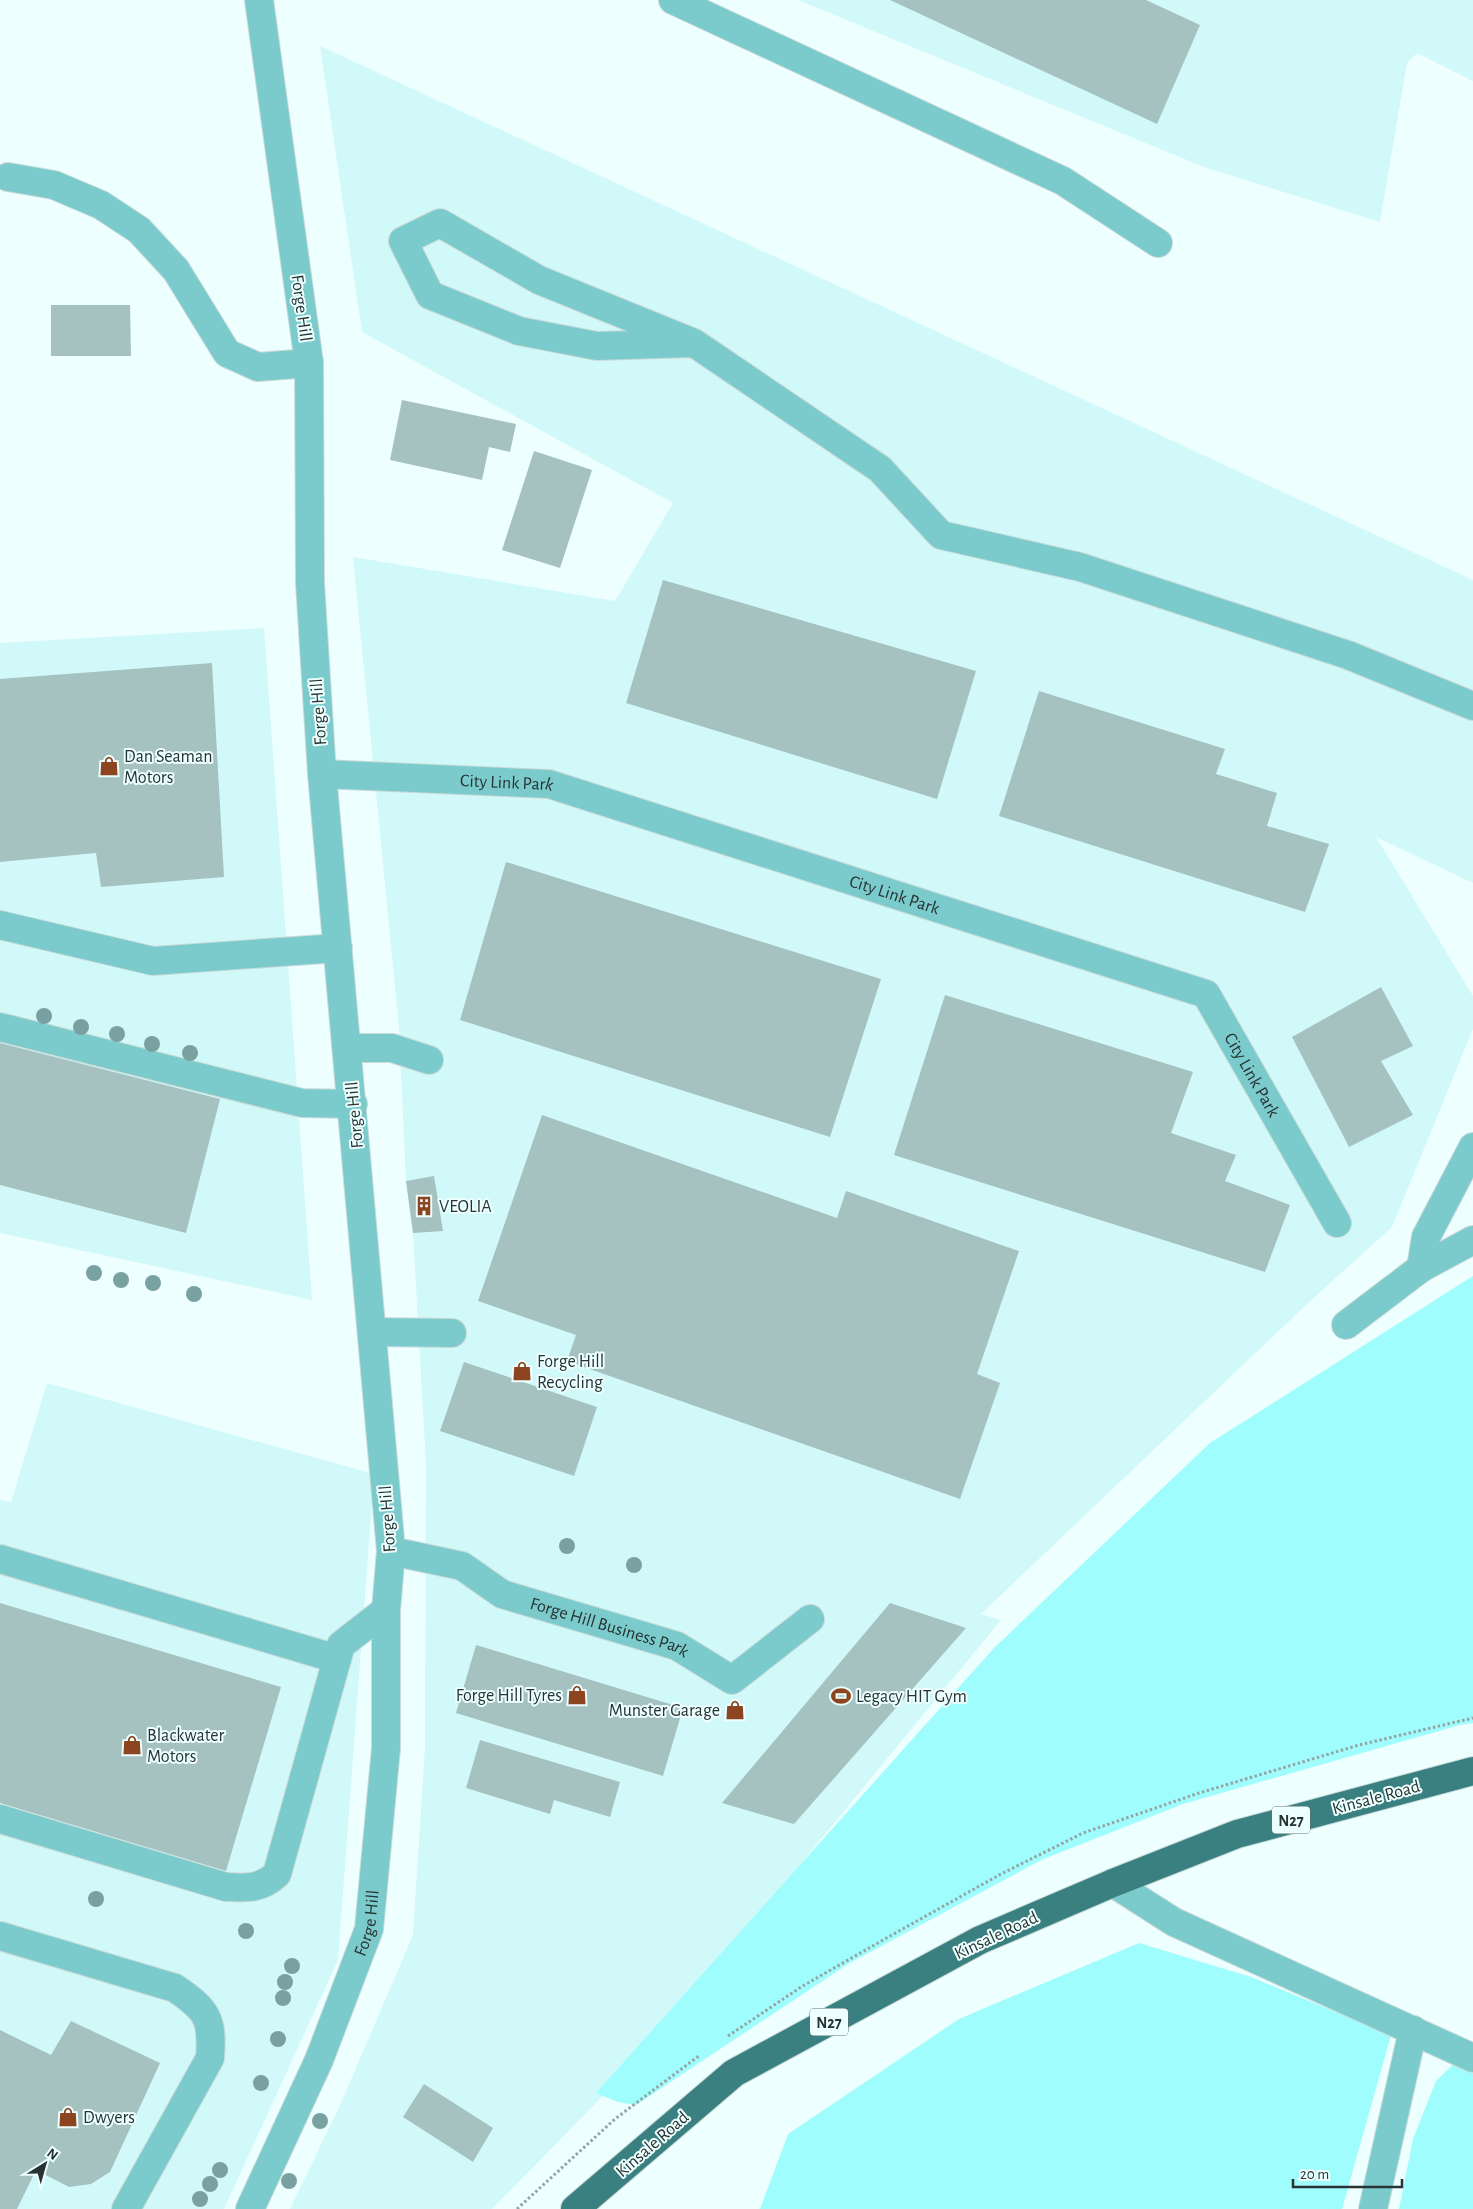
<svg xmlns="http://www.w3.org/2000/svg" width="1473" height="2209" font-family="'Alegreya Sans',sans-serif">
	<rect width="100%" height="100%" fill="#edfffe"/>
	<!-- built -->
	<g fill="#d2f9f9">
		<polygon points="798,0 1473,0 1473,81 1417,53 1407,63 1380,222 1204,167"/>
		<polygon points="320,46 1473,580 1473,883 1376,837 1473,996 1473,1029 1392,1227 1306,1305 981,1614 1001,1620 646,2052 492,2209 290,2209 340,2105 413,1935 425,1746 426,1465 413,1233 406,1181 399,1028 353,557 615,601 673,503 362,332"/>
		<polygon points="264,628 312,1300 0,1233 0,643"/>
		<polygon points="47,1383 374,1474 338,1960 224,2209 0,2209 0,1500 11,1502"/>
	</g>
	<!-- green -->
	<g fill="#9ffdfd">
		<polygon points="1473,1276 1473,1723 1460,1725 1183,1804 1041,1860 848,1964 636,2105 618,2102 596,2093 994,1648 1210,1443"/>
		<polygon points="1139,1943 1251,1977 1391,2035 1342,2209 760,2209 788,2134 959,2019"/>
		<polygon points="1464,2054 1473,2058 1473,2209 1399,2209 1413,2139 1436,2081"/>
	</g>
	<!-- building -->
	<g fill="#a5c2c1">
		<polygon points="890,0 1146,0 1200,25 1157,124"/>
		<polygon points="51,305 130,305 131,356 51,356"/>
		<polygon points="402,400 516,424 510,452 489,447 482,480 390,460"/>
		<polygon points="534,451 592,470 560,568 502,550"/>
		<polygon points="663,580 976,671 937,799 626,703"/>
		<polygon points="212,663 224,877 101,887 96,853 0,862 0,679"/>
		<polygon points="1039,691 1225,749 1216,774 1277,793 1267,826 1329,844 1305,912 999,816"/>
		<polygon points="506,862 881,979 830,1137 460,1020"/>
		<polygon points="1381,987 1413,1046 1381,1061 1413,1115 1349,1147 1292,1037"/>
		<polygon points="945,995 1193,1072 1171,1133 1236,1155 1225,1181 1290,1205 1265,1272 894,1155"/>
		<polygon points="0,1043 220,1099 186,1233 0,1185"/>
		<polygon points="542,1115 837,1218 846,1191 1019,1251 977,1374 1000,1383 960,1499 567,1361 576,1335 478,1301"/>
		<polygon points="434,1176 443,1231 413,1233 406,1181"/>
		<polygon points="464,1362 597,1407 574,1476 440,1431"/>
		<polygon points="0,1603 281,1687 226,1871 0,1803"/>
		<polygon points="890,1603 966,1628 794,1824 722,1803"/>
		<polygon points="476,1645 683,1708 663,1776 456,1713"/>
		<polygon points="480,1740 620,1782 610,1817 554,1800 550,1814 466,1788"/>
		<polygon points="71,2021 160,2063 110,2172 91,2184 69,2187 36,2170 17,2209 0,2209 0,2030 51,2055"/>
		<polygon points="424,2084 493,2128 473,2162 403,2117"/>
	</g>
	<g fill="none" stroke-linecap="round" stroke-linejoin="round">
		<defs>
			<g id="minor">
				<polyline points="673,0 1063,181 1158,243"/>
				<polyline points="8,177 54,185 101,205 139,230 176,270 227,353 258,367 309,363"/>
				<polyline points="694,343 597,346 519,331 430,295 403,241 440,223 539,280 694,343 880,469 941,535 1080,567 1348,655 1473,706"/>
				<path id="s1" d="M322,774L549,784L1206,994L1337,1223"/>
				<polyline points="0,925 153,961 338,948"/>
				<polyline points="0,1027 302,1103 353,1104"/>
				<polyline points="348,1048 392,1048 429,1060"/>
				<polyline points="1421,1268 1473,1240"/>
				<polyline points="1346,1325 1421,1268 1426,1237 1473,1147"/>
				<polyline points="372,1332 452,1333"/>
				<path id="s2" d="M391,1551L462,1566L502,1594L677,1646L732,1680L810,1619"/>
				<polyline points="0,1559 337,1659 341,1645 386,1610"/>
				<path d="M0,1819L226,1887C247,1888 261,1889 277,1874L337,1659"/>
				<polyline points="1113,1883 1174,1922 1473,2058"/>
				<path d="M0,1936L175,1988C207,2010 213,2018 210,2058L126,2209"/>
				<path id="s3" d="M250,2209L319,2060L369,1929L386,1748V1610L391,1551L322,774L310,583L309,363L259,0"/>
				<polyline points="1373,2209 1413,2030"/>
			</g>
			<polyline id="highway" points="575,2209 734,2073 980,1940 1113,1883 1237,1834 1473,1771"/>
		</defs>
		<!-- minor casing -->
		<use href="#minor" stroke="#cadad9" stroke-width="30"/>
		<!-- highway casing -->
		<use href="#highway" stroke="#cadad9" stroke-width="30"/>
		<!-- path -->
		<g stroke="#95a4a4" stroke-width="3" stroke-dasharray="2.5 2.5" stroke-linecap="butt">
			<polyline points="728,2036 801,1987 883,1940 1001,1874 1083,1833 1199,1793 1359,1745 1473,1718"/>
			<polyline points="517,2209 615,2119 700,2055"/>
		</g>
		<!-- minor -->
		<use href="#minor" stroke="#7bcbcc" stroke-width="28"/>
		<!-- highway -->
		<use href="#highway" stroke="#3a8080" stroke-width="28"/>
	</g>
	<!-- trees -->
	<g fill="#7aa1a1">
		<circle cx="44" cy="1016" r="8"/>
		<circle cx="81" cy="1027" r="8"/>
		<circle cx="117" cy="1034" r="8"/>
		<circle cx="152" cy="1044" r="8"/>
		<circle cx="190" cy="1053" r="8"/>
		<circle cx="94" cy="1273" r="8"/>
		<circle cx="121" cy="1280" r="8"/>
		<circle cx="153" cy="1283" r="8"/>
		<circle cx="194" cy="1294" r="8"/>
		<circle cx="567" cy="1546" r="8"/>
		<circle cx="634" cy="1565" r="8"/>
		<circle cx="96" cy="1899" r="8"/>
		<circle cx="246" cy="1931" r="8"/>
		<circle cx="292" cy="1966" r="8"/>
		<circle cx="285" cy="1982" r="8"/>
		<circle cx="283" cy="1998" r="8"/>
		<circle cx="278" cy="2039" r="8"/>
		<circle cx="261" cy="2083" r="8"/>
		<circle cx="320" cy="2121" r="8"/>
		<circle cx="220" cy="2170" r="8"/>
		<circle cx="289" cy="2181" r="8"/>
		<circle cx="210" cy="2184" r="8"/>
		<circle cx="200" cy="2199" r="8"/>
	</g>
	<!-- icons -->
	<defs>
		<symbol id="shop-bare" viewBox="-9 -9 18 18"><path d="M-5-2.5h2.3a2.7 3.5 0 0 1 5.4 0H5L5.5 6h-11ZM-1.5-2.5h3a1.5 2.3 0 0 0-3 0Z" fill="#8c4520" stroke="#edfffe" stroke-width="2.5" paint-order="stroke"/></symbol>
		<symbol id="building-bare" viewBox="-9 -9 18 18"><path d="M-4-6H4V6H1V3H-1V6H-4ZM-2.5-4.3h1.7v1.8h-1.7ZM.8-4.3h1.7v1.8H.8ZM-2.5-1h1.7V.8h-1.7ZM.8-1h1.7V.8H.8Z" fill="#8c4520" stroke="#edfffe" stroke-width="2.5" paint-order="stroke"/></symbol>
		<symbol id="stadium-bare" viewBox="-9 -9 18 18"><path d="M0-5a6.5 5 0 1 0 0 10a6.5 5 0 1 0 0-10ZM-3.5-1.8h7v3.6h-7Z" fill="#8c4520" stroke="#edfffe" stroke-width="2.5" paint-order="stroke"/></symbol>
	</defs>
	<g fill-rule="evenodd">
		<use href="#shop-bare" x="95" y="752" width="28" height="28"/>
		<use href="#building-bare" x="410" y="1192" width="28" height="28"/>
		<use href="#shop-bare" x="508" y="1357" width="28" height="28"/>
		<use href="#shop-bare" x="563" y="1681" width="28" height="28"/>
		<use href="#stadium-bare" x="827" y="1682" width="28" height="28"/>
		<use href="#shop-bare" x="721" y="1696" width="28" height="28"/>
		<use href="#shop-bare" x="118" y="1731" width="28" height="28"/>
		<use href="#shop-bare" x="54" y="2103" width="28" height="28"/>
	</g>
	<g text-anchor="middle" stroke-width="4" stroke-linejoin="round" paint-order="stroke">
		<!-- shield labels -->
		<g fill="#edfffe" stroke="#637070" stroke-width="1">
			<rect x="1272" y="1806.5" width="38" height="27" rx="4"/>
			<rect x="810" y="2008.5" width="38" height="27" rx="4"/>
		</g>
		<g font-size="16" font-weight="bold" fill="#283333">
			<text x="1291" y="1826">N27</text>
			<text x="829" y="2028">N27</text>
		</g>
		<!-- street labels -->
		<g font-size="18" fill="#283333" stroke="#edfffe">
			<text transform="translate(302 308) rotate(82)" y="6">Forge Hill</text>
			<text transform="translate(318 712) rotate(-94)" y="6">Forge Hill</text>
			<text dy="6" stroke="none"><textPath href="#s1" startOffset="185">City Link Park</textPath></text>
			<text dy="6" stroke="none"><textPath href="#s1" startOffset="590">City Link Park</textPath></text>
			<text dy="6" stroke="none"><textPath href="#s1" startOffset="1010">City Link Park</textPath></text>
			<text transform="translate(354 1115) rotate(-95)" y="6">Forge Hill</text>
			<text transform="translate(387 1519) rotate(-94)" y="6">Forge Hill</text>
			<text dy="6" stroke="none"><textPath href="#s2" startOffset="234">Forge Hill Business Park</textPath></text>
			<text transform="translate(1376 1797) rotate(-15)" y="6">Kinsale Road</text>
			<text dy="6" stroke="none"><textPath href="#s3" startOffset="310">Forge Hill</textPath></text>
			<text transform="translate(996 1935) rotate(-25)" y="6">Kinsale Road</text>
			<text transform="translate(652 2144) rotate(-41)" y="6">Kinsale Road</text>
		</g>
		<!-- poi labels -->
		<g font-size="18" fill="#283333" stroke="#edfffe" text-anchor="start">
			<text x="124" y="762">Dan Seaman<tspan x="124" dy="21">Motors</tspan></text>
			<text x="439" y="1212">VEOLIA</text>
			<text x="537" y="1367">Forge Hill<tspan x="537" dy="21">Recycling</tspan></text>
			<text x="562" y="1701" text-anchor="end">Forge Hill Tyres</text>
			<text x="856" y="1702">Legacy HIT Gym</text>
			<text x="720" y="1716" text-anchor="end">Munster Garage</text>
			<text x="147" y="1741">Blackwater<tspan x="147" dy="21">Motors</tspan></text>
			<text x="83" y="2123">Dwyers</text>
		</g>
	</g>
	<!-- north arrow -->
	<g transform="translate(45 2164) rotate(37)" stroke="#edfffe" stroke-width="4" paint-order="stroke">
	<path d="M0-4L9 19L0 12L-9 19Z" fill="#283333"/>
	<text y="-8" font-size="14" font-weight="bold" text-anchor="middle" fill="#283333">N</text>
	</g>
	<!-- scale -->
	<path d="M1293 2179v8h109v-8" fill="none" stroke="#283333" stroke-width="2.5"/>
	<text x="1300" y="2179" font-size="15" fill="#283333" stroke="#edfffe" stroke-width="4" paint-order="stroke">20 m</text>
</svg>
